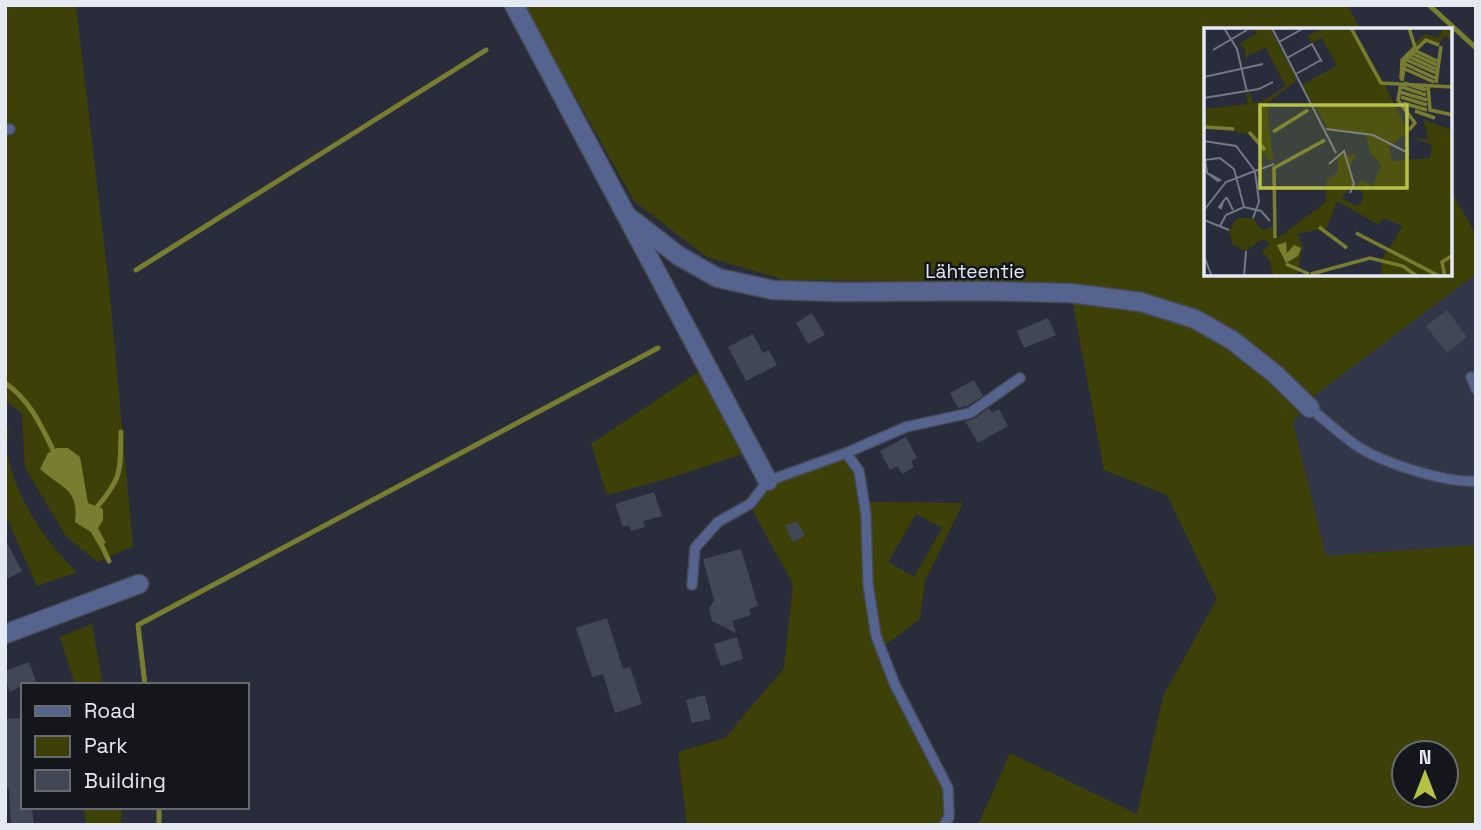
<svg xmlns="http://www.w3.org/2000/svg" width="1481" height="830" font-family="'Space Grotesk',sans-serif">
	<rect width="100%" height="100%" fill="#292d3b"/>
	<!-- built -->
	<polygon fill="#313749" points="1476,274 1476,545 1326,556 1292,421 1314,396"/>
	<!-- green -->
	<g fill="#3e4107" fill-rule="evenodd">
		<polygon points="5,5 76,5 109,286 133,546 97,562 66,536 25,468 22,414 5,400"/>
		<path d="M524,5H1347L1361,30H1206V275H1451V191L1476,235V274L1314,396L1293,422L1326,556L1476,545V825H978L1010,753L1137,814L1163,696L1217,599L1167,495L1104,470L1069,282L785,280L707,257L634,201ZM1404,753H1446V795H1404Z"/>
		<polygon points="701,370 746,453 670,478 607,495 591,444"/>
		<path d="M5,423L9,429C8,437 6,447 8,456C16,499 46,542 77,572L37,586L5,514Z"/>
		<path d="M845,458L855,474L861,502L963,503L925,581L920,619L885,645L897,683L950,787L952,822L950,825H687L678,752L725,738L784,668L793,584L753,511L771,486ZM916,514L942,528L914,577L888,562Z"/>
		<polygon points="92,624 103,685 75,685 60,637"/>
		<polygon points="84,807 122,807 121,825 86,825"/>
	</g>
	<!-- water -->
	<path fill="#787d30" d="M57,448H68L80,457L88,503L103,509V520L98,528L106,543L98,545L91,532L75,522C79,488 62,489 40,469L48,453Z"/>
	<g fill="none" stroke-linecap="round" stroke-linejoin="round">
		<!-- stream -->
		<g stroke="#787d30" stroke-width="5">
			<polyline points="1429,5 1476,48"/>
			<polyline points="136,270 486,50"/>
			<path d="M5,383C29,399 41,425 53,450"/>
			<path d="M97,507C123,476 120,471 121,432"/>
			<polyline points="101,544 109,561"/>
			<polyline points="145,685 138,625 658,348"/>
			<polyline points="159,807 159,825"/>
		</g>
	</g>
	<!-- building -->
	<g fill="#414755">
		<polygon points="1447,310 1467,337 1447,353 1426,326"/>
		<polygon points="812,313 825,335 808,344 796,323"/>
		<polygon points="1048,318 1056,335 1024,348 1017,331"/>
		<polygon points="753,334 763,353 769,350 777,365 746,381 728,347"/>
		<polygon points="974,380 983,396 967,406 958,408 950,393"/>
		<polygon points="989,408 992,413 999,409 1008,426 978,443 965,421 974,419"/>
		<polygon points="906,437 917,458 911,461 914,467 902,474 898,466 890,470 880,451"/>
		<polygon points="654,492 662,516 643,521 645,527 631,531 629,525 623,527 615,504"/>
		<polygon points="797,521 805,536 793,542 785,526"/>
		<polygon points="5,539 22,571 5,580"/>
		<polygon points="741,549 758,606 749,609 751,615 732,621 736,633 712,621 709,609 714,600 703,559"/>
		<polygon points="607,618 623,669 630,667 642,704 615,713 603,674 592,677 576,628"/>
		<polygon points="737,637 743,659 721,666 714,644"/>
		<polygon points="29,662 36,681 23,685 10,692 5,680 5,671"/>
		<polygon points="705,695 711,719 692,723 686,700"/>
		<polygon points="23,718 23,807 32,807 34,825 11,825 9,788 7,788 5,719"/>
	</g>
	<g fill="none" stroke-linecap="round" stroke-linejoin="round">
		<defs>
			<g id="service">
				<polyline points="5,130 10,129"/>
				<polyline points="1471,377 1476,389"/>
				<path d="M1310,408C1325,420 1340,434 1357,446C1383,463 1445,483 1476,481"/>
				<polyline points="846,453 906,427 970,413 1020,378"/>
				<polyline points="692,585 695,548 718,522 750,504 768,481 846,453 859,471 866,515 868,584 876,636 895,685 948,788 949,817 944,825"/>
			</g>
			<g id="minor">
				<polyline points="514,5 768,481"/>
				<polyline points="626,215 679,256 718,278 773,290 840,292 979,291 1070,293 1141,302 1195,319 1232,340 1275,374 1310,408"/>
				<polyline points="5,634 139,584"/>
			</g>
		</defs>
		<!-- service casing -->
		<use href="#service" stroke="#474b58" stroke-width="12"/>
		<!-- minor casing -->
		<use href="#minor" stroke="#474b58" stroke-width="21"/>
		<!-- service -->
		<use href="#service" stroke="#55638f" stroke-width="9"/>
		<!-- minor -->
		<use href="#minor" stroke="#55638f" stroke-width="18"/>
	</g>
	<g text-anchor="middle" stroke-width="5" stroke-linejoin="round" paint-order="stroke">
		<!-- street labels -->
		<g font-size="19" fill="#e5e9f2" stroke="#14161c">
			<text x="975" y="278">Lähteentie</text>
		</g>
	</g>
	<!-- overview -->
	<g transform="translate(1204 28)">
		<rect width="248" height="248" fill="#292d3b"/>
		<path d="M49,0H66L93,52L63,75L69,132L65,133L48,107L0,97V81L44,76L42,66L46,64L49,75L59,73L82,58L61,19L41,30V21L35,16L53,6ZM120,0H149L179,53L204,104L185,119L188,133L226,130L228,117L207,109L224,112L220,92L248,102V248H177L178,231L199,198L180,190L175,197L133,173L123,200L93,206L99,218L93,248H69L66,232L58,225L66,215L58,211L42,223L29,217L25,203L34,190H49L58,202L69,199L72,211L121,175L123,152L134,144L133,126L152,127L144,142L150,156L137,170L153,178L158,174L159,165L153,160L156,152L169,158L177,137L166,124L162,106L126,103L97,57L133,38L118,10L107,15L104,8ZM248,0V16L242,7L235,16L223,10L212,19L211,15L221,6L234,10L238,2Z" fill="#3e4107"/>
		<path d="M82,214L83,225L90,217L97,220L94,228L82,235L73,217Z" fill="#787d30"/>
		<path fill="none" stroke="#787d30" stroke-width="3.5" d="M147,0L177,55L249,59M212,23L233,33M209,26L233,37M206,29L232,41M203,32L232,45M201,36L231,50M201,41L230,54M197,51L198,32L211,19L205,0M198,53L201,32L222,12L235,17M197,55L194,72L211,95L205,102M200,55L222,62M232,55L237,18M224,58L226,82L249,87M198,59L222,67M196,64L223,72M197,69L223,77M199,75L223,82M211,83L231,90M0,99L30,101M45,104L61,122M69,104L104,82M115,199L143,220M152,205L237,249M71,210L70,140L121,112M82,236L105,246M107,246L166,230L199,238L214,249M241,249L238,234L249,227"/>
		<path fill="none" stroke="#747884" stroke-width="2" d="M20,0L33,21L43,64M68,0L132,125M75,14L100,0M9,22L43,2M83,30L108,16L118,34M92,46L117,32M0,49L59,36M0,70L55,61L69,54M122,101L169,107L204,125L202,115M0,113L32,118L51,143L22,154L0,182M1,131L3,145L6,147L14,153L16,152L5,146M0,132L16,130L30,141L40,179M125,136L140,123L150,156L146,165M19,174L17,180L15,179L22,170H23L29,182M49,190L55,174L51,143L70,136M0,192L25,202M16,198L22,187L40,179L57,183L66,193M0,228L8,249M40,249L42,223"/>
		<path fill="#b8c147" fill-opacity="0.15" stroke="#b8c147" stroke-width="3.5" d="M56,77H203V160H56Z"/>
		<rect width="248" height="248" fill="none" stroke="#e5e9f2" stroke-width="3.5"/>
	</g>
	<!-- border -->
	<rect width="1481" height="830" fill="none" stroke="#e5e9f2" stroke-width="14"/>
	<!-- legend -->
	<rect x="21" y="683" width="228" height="126" fill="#14161c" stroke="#686a72" stroke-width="2"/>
	<rect x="35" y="706" width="35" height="10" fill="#55638f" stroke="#686a72" stroke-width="2"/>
	<text x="84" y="718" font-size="21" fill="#e5e9f2">Road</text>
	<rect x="35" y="736" width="35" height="21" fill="#3e4107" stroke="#686a72" stroke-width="2"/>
	<text x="84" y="753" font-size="21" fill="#e5e9f2">Park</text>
	<rect x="35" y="770" width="35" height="21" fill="#414755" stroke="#686a72" stroke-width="2"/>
	<text x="84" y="788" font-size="21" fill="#e5e9f2">Building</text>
	<!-- north arrow -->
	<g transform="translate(1425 774)"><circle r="33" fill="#14161c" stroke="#686a72" stroke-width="2"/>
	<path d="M0-5L12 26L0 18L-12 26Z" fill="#b8c147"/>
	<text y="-10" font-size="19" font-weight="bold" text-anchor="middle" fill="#e5e9f2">N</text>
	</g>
</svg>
